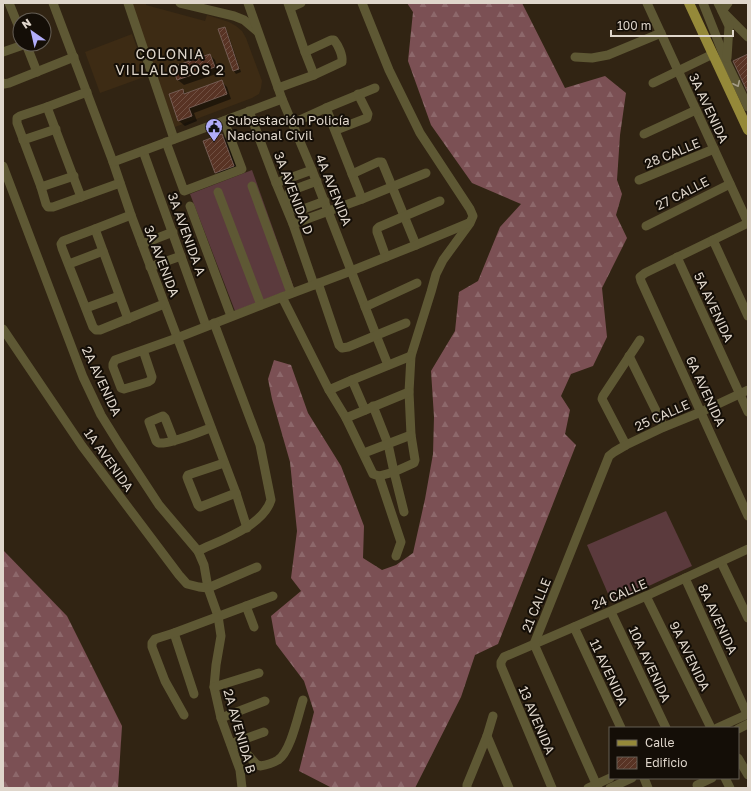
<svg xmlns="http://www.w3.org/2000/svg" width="751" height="791" font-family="'Golos Text',sans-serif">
	<defs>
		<pattern id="forest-firs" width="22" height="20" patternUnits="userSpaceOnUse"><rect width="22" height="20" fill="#7b5054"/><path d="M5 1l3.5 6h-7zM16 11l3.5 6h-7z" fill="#8d686b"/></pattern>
		<pattern id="building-hatch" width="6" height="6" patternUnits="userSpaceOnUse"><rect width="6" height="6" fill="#583324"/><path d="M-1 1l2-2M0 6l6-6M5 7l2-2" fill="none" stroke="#705042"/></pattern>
	</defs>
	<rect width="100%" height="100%" fill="#312413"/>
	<!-- built -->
	<g fill="#3d2b14">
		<polygon points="130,3 146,3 146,5 205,21 207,15 229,22 236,26 242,31 246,38 262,81 261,88 259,94 252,98 175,127"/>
		<polygon points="132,34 147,76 100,93 85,52"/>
	</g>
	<!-- forest -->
	<g fill="url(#forest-firs)">
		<polygon points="407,3 522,3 565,88 605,76 626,93 620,135 617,180 622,194 616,215 627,238 602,288 607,337 593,366 571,374 561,396 570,410 565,434 576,445 498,644 475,655 461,697 415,788 332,788 299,771 314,712 304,681 276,644 271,616 301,591 291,578 297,531 290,462 272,399 268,379 274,360 291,365 308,413 341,466 364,526 363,558 382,570 396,565 413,553 425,499 433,454 434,417 431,371 455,331 459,292 478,281 500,227 521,204 472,183 431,125 408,61 413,12"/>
		<polygon points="3,550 67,616 122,726 118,788 3,788"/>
	</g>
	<!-- pitch -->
	<g fill="#5b3a3d">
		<polygon points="252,170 294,288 235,311 190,194"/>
		<polygon points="666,511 692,566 612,603 587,545"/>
	</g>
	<!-- shadow -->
	<g fill="#0007">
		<polygon points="224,28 227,31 241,72 236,74 234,71 219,30"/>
		<polygon points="210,55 215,60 219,73 184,85 178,80 174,68"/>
		<polygon points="221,81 227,87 231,99 194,113 197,121 185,126 179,121 170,95 182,90 187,94"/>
		<polygon points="222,135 228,140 239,171 222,178 216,172"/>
	</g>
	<!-- building -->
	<g fill="url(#building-hatch)" stroke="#735b52">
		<polygon points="225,27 239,69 233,71 218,29"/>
		<polygon points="210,54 215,67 177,80 173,68 178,66 178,65"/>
		<polygon points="748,54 748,93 733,61"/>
		<polygon points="222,80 227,94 189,108 192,116 178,121 169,94 183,89 184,94"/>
		<polygon points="222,134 234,166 215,173 203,141"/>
	</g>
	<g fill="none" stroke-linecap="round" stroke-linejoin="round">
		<!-- minor -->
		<g stroke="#5e5834" stroke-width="9">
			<polyline points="9,3 20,30"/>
			<polyline points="53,3 113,162 131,215 236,493 247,528"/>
			<polyline points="128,3 174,139"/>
			<polyline points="180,3 234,16 244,20 257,31"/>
			<polyline points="248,3 282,99 312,170 376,335 388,365"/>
			<polyline points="288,3 305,52 314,75"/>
			<polyline points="362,3 389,70 420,133 470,209 473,216 470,223 443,260 436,274 431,292 411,356 409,392 411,435 415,460 414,463 394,472 379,476"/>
			<polyline points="647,3 748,223"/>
			<polyline points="703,3 726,61 748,107"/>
			<polyline points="718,3 722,11 748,37"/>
			<polyline points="290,8 301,3"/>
			<polyline points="26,44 37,72"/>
			<polyline points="3,52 26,44"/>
			<polyline points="575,57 592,58 608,55 661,33"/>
			<polyline points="727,58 729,26 722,11 728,3"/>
			<polyline points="3,83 4,84 9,83 74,57"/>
			<polyline points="653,83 713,54"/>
			<path d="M278,88L314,75L342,62C343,55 338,45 334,40H331L305,52"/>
			<polyline points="87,92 47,107 20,116 17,118 17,123 41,187 46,204 48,207 53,207 120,183"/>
			<polyline points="47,107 81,197"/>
			<polyline points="326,108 362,199"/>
			<polyline points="249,111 276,183 293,224 314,285"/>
			<polyline points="293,123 326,108 375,88"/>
			<polyline points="336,130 367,118 368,114 358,94"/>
			<polyline points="644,134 696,110"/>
			<polyline points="23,140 56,129"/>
			<polyline points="166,142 184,191 242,169 224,121"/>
			<polyline points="143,151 206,326"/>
			<polyline points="113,162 282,99"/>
			<polyline points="3,166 83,377 101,415 119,444 159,505 198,551 204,565 208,588 218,616 221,636 216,665 214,687 221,718 240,770 242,788"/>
			<polyline points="352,174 378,162 382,162 416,245"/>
			<polyline points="639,180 714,149"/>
			<polyline points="317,181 290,191 289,192 295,208 296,210 298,211 325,201"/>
			<polyline points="276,183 312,170"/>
			<polyline points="252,186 291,293"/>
			<polyline points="41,187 74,176"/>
			<polyline points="218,192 261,305"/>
			<polyline points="190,206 231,316"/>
			<polyline points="131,215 95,229 63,241 61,244 62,248 93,327 96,330 100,330 164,304"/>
			<polyline points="748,223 645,273 640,277 641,281 748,516"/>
			<polyline points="293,224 362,199 426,173"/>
			<polyline points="646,226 730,184"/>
			<polyline points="95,229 128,319"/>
			<polyline points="713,240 748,316"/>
			<polyline points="142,244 173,232"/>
			<polyline points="386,257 377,232 377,229 379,227 440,201"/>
			<polyline points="677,257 748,412"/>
			<polyline points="69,264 103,251"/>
			<polyline points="150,267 181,256"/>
			<polyline points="318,283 339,345 342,348 348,347 406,323"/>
			<polyline points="282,297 329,390 346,418 373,474 379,476 401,542 396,556"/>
			<polyline points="365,307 417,283"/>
			<polyline points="86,308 119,296"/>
			<polyline points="3,329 82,446 179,575 187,584 199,587 208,588 257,567"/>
			<polyline points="143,350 152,377 151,380 148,382 124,389 121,388 113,367 113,364 115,360 177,338 282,297 351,271 416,245 469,223"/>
			<polyline points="629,356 664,427"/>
			<polyline points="352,380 365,410"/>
			<polyline points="329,390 352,380 411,356"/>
			<polyline points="373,406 388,444 394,472 404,512"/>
			<polyline points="346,418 409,392"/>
			<path d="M174,441L165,418L163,416L149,422L156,441C158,443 158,443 161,443C174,443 198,432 211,428"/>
			<polyline points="626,445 602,399 603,396 640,340"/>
			<polyline points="364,453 411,435"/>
			<polyline points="224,463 188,475 187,477 188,480 198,505 200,507 236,493"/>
			<path d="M198,551C221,540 263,526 271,500L260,445L214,323"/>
			<polyline points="721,562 748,618"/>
			<polyline points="685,578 747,714"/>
			<polyline points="646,596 711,728"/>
			<polyline points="246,606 254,627"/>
			<polyline points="611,612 666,728"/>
			<polyline points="574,627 621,728"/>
			<polyline points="174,633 194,694"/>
			<polyline points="214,687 259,673"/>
			<polyline points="184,715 165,681 152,647 152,643 155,639 174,633 273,596"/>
			<polyline points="221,718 265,701"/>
			<polyline points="717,728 748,714"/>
			<polyline points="738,729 748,724"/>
			<polyline points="487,736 509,788"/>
			<path d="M236,742L256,764L260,766C266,765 273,763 278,760C291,751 298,715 303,700"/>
			<polyline points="231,744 264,732"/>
			<polyline points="738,758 748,775"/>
			<polyline points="644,778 648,788"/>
			<polyline points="725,778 730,788"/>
			<polyline points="697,785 712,778"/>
			<polyline points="467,788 467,785 487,736 493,716"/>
			<polyline points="552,788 501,666 501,662 504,657 646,596 748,549"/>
			<polyline points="588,788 610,778"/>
			<polyline points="598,788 534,644 609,456 614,452 626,445 664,427 701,412 748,390"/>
			<polyline points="610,788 632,778"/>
		</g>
		<!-- major -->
		<polyline stroke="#958939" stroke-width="10" points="689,3 748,130"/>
	</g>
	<!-- one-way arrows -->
	<defs><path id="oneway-chevron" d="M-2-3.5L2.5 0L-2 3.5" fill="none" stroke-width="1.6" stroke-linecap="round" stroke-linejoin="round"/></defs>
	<use stroke="#a59d87" href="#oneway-chevron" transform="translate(737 84) rotate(65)"/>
	<!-- icons -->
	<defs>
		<symbol id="civic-pin" viewBox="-11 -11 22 30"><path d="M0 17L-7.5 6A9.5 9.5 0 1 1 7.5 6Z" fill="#b1adfa" stroke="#140e07"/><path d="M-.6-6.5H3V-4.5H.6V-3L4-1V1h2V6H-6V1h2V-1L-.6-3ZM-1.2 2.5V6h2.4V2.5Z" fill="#111"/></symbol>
	</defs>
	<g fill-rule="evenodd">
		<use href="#civic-pin" x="204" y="117" width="20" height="27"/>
	</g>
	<g text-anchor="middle" stroke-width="4" stroke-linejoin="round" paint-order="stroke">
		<!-- street labels -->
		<g font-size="13" fill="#dfd6cb" stroke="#140e07">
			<text transform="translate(709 108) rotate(65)" y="5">3A AVENIDA</text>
			<text transform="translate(672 153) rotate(-22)" y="5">28 CALLE</text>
			<text transform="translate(334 190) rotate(68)" y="5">4A AVENIDA</text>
			<text transform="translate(294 193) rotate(69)" y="5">3A AVENIDA D</text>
			<text transform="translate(682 193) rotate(-27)" y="5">27 CALLE</text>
			<text transform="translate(187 234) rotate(70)" y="5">3A AVENIDA A</text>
			<text transform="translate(162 261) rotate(69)" y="5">3A AVENIDA</text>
			<text transform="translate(714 307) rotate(65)" y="5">5A AVENIDA</text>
			<text transform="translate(102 381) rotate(65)" y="5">2A AVENIDA</text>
			<text transform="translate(706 391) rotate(65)" y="5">6A AVENIDA</text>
			<text transform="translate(662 415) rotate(-24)" y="5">25 CALLE</text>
			<text transform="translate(109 460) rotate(54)" y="5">1A AVENIDA</text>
			<text transform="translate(619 594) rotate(-23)" y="5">24 CALLE</text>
			<text transform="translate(536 605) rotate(-68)" y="5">21 CALLE</text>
			<text transform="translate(718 619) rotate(65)" y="5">8A AVENIDA</text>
			<text transform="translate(690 656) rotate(64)" y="5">9A AVENIDA</text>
			<text transform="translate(650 664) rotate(65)" y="5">10A AVENIDA</text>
			<text transform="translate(609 672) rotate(65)" y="5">11 AVENIDA</text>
			<text transform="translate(537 720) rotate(67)" y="5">13 AVENIDA</text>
			<text transform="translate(240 731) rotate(74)" y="5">2A AVENIDA B</text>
		</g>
		<!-- poi labels -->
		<g font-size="13" fill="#dfd6cb" stroke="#140e07" text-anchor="start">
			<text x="227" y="125">Subestación Policía<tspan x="227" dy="15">Nacional Civil</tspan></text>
		</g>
		<!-- neighbourhood labels -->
		<g font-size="14" letter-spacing="1" fill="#dfd6cb" stroke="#140e07">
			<text x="170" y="59">COLONIA<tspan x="170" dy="16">VILLALOBOS 2</tspan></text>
		</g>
	</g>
	<!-- border -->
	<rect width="751" height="791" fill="none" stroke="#dfd6cb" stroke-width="8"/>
	<!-- legend -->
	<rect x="609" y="727" width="130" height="52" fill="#140e07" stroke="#655e55"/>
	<rect x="617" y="740" width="20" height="6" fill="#958939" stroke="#655e55"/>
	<text x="645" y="747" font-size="12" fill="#dfd6cb">Calle</text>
	<rect x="617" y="757" width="20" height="12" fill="url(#building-hatch)" stroke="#655e55"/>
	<text x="645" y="767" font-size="12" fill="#dfd6cb">Edificio</text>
	<!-- north arrow -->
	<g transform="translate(32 32) rotate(326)"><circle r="19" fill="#140e07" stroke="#655e55"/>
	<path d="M0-3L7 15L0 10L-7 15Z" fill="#b1adfa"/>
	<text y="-6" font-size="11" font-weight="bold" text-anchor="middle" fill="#dfd6cb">N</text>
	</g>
	<!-- scale -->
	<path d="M611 30v6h122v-6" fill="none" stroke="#dfd6cb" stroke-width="2"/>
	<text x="617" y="30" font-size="12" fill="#dfd6cb" stroke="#140e07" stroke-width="3" paint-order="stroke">100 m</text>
</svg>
